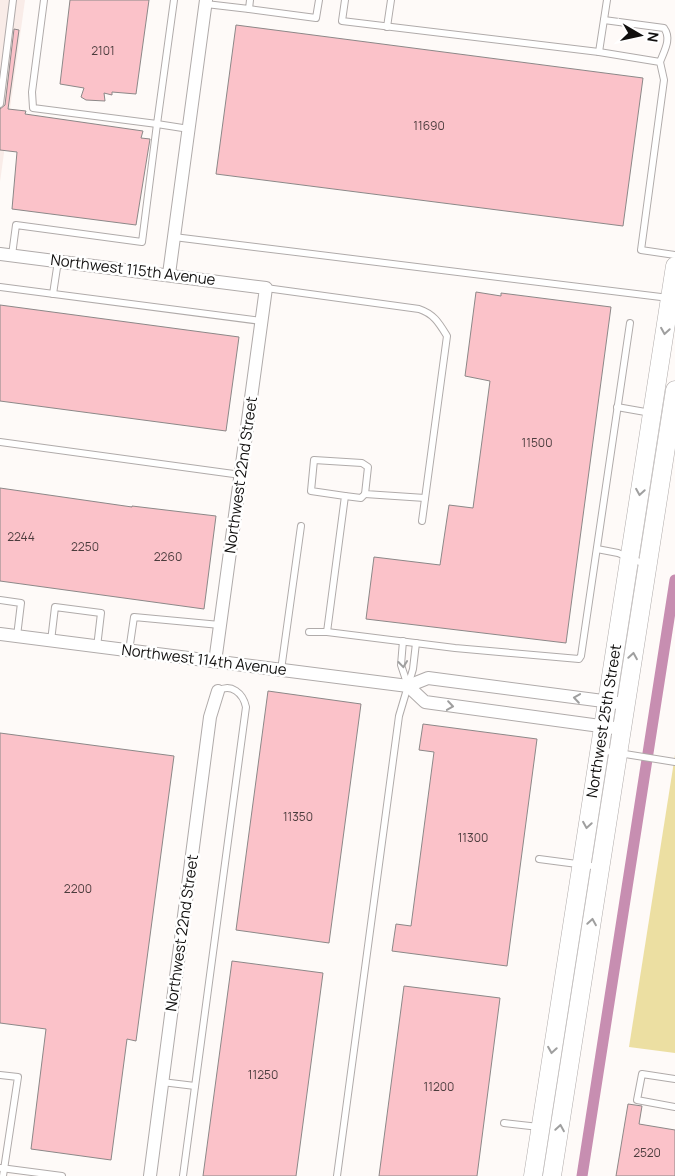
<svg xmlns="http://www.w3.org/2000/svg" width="675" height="1176" font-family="Manrope,sans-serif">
	<rect width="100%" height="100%" fill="#fefaf8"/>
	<!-- built -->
	<polygon fill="#f9ece8" points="0,0 25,0 0,182"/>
	<!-- green -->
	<polygon fill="#ecdfa2" points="675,755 675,1053 629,1047"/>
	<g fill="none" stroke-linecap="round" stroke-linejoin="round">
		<!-- canal -->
		<polyline stroke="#c78eb1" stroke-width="11" points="582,1176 675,580"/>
	</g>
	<!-- building -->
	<g fill="#fbc2c9" stroke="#8c8888">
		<polygon points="70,0 149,0 136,94 112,92 112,95 104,93 105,101 86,100 81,97 84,88 60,84"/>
		<polygon points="236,25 643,78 623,226 216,174"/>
		<polygon points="14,29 19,30 8,109 26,111 25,114 143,131 141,138 150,139 136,225 12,209 17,152 0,150 0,109 5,105"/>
		<polygon points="476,292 501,296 501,293 611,307 566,643 366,619 374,557 440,565 449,505 473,508 490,381 465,376"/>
		<polygon points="0,305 239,337 226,431 0,401"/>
		<polygon points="0,488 132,507 132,506 216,516 204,609 0,581"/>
		<polygon points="268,691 361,704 329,943 236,930"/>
		<polygon points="423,724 537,739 507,966 392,951 396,924 411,926 434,752 419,750"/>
		<polygon points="0,733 174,756 136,1041 127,1039 111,1160 31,1149 46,1029 0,1023"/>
		<polygon points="232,961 323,973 296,1176 203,1176"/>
		<polygon points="404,986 500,998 477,1176 379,1176"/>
		<polygon points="628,1104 642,1106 639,1124 675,1130 675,1176 616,1176"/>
	</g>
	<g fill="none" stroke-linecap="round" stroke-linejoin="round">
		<defs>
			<g id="service">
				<polyline points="44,0 32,92 33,108 157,124 174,0"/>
				<polyline points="345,0 342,21 599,52 660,62 664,80 641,250 675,255"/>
				<polyline points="206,4 249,9 250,0"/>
				<polyline points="249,9 316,18 319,0"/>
				<path d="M604,20L664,28C672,39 664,51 660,62"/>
				<polyline points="387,27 391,0"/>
				<polyline points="599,52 607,0"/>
				<polyline points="0,104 13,0"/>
				<polyline points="174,237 669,298"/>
				<polyline points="12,255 16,225 142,242 157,124 189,129"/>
				<polyline points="0,287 261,321"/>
				<path d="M266,288L419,309C434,314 439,323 447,336L422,521"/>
				<polyline points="53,294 58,261"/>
				<polyline points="617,407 651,413"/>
				<polyline points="0,442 241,475"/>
				<polyline points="345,496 361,498 365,494"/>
				<polyline points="597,549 618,553 647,565"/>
				<polyline points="0,600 21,603 17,636"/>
				<polyline points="309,632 327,632 455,648 579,659 581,656 630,323"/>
				<polyline points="327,632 345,496 311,491 314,460 362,463 368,467 365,494 425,498"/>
				<polyline points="51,641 55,607 101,613 97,647"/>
				<polyline points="403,641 401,665 408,686"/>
				<polyline points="129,651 134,617 220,625"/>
				<polyline points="281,670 301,526"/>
				<polyline points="600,750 675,762"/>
				<polyline points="539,859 600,867"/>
				<polyline points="0,1075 18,1077 3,1176"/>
				<polyline points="675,1079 642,1074 637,1100 675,1107"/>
				<polyline points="162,1082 195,1086"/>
				<polyline points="504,1123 539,1127"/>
				<polyline points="1,1168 62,1176"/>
				<path d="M183,1176L246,707C243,693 231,683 218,691"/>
				<polyline points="337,1176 399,716 413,669 416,643"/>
			</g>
			<g id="minor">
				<polyline points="0,254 266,288 215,662"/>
				<polyline points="169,274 206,0"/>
				<polyline points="0,634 408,686 428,678 626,704"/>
				<polyline points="408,686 425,702 622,729"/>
				<polyline points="150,1176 210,717 218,691"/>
			</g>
			<g id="secondary">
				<polyline points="533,1176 675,266"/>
				<polyline points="552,1176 675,390"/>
			</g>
		</defs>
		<!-- service casing -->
		<use href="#service" stroke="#b0abaa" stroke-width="8"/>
		<!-- minor casing -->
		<use href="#minor" stroke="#b0abaa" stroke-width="14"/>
		<!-- secondary casing -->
		<use href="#secondary" stroke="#b0abaa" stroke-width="19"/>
		<!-- service -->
		<use href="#service" stroke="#fff" stroke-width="6"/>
		<!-- minor -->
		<use href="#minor" stroke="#fff" stroke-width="12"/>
		<!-- secondary -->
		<use href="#secondary" stroke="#fff" stroke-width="18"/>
	</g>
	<!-- one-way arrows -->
	<defs><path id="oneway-chevron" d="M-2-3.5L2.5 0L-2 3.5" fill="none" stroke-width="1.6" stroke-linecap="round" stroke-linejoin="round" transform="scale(1.25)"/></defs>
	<g stroke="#9f9f9f">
		<use href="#oneway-chevron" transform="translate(665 331) rotate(99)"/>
		<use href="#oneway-chevron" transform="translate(640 492) rotate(99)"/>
		<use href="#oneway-chevron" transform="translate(633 656) rotate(-81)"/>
		<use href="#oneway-chevron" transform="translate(403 664) rotate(84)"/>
		<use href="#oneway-chevron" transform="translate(577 698) rotate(-172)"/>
		<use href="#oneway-chevron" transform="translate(450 706) rotate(8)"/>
		<use href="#oneway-chevron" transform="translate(587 825) rotate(99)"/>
		<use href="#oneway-chevron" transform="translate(592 922) rotate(-81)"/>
		<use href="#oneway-chevron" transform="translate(552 1050) rotate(99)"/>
		<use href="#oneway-chevron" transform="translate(560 1128) rotate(-81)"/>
	</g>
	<g text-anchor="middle" stroke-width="5" stroke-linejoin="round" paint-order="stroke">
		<!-- number labels -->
		<g font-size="12" fill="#4b3c3d">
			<text x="103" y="55">2101</text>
			<text x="429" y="130">11690</text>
			<text x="537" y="447">11500</text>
			<text x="21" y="541">2244</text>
			<text x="85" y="551">2250</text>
			<text x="168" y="561">2260</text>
			<text x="298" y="821">11350</text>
			<text x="473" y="842">11300</text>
			<text x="78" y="893">2200</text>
			<text x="263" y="1079">11250</text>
			<text x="439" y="1091">11200</text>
			<text x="647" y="1157">2520</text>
		</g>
		<!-- street labels -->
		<g font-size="15" fill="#100f0e" stroke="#fff">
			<text transform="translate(133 270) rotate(7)" y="5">Northwest 115th Avenue</text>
			<text transform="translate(241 475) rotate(-82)" y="5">Northwest 22nd Street</text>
			<text transform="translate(204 660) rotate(7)" y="5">Northwest 114th Avenue</text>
			<text transform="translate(604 721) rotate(-81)" y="5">Northwest 25th Street</text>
			<text transform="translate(182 933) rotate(-82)" y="5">Northwest 22nd Street</text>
		</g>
	</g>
	<!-- north arrow -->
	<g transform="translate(640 35) rotate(99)" stroke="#ffffff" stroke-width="4" paint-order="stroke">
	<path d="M0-4L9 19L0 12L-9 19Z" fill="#100f0e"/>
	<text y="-8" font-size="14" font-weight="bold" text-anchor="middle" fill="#100f0e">N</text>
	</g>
</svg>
